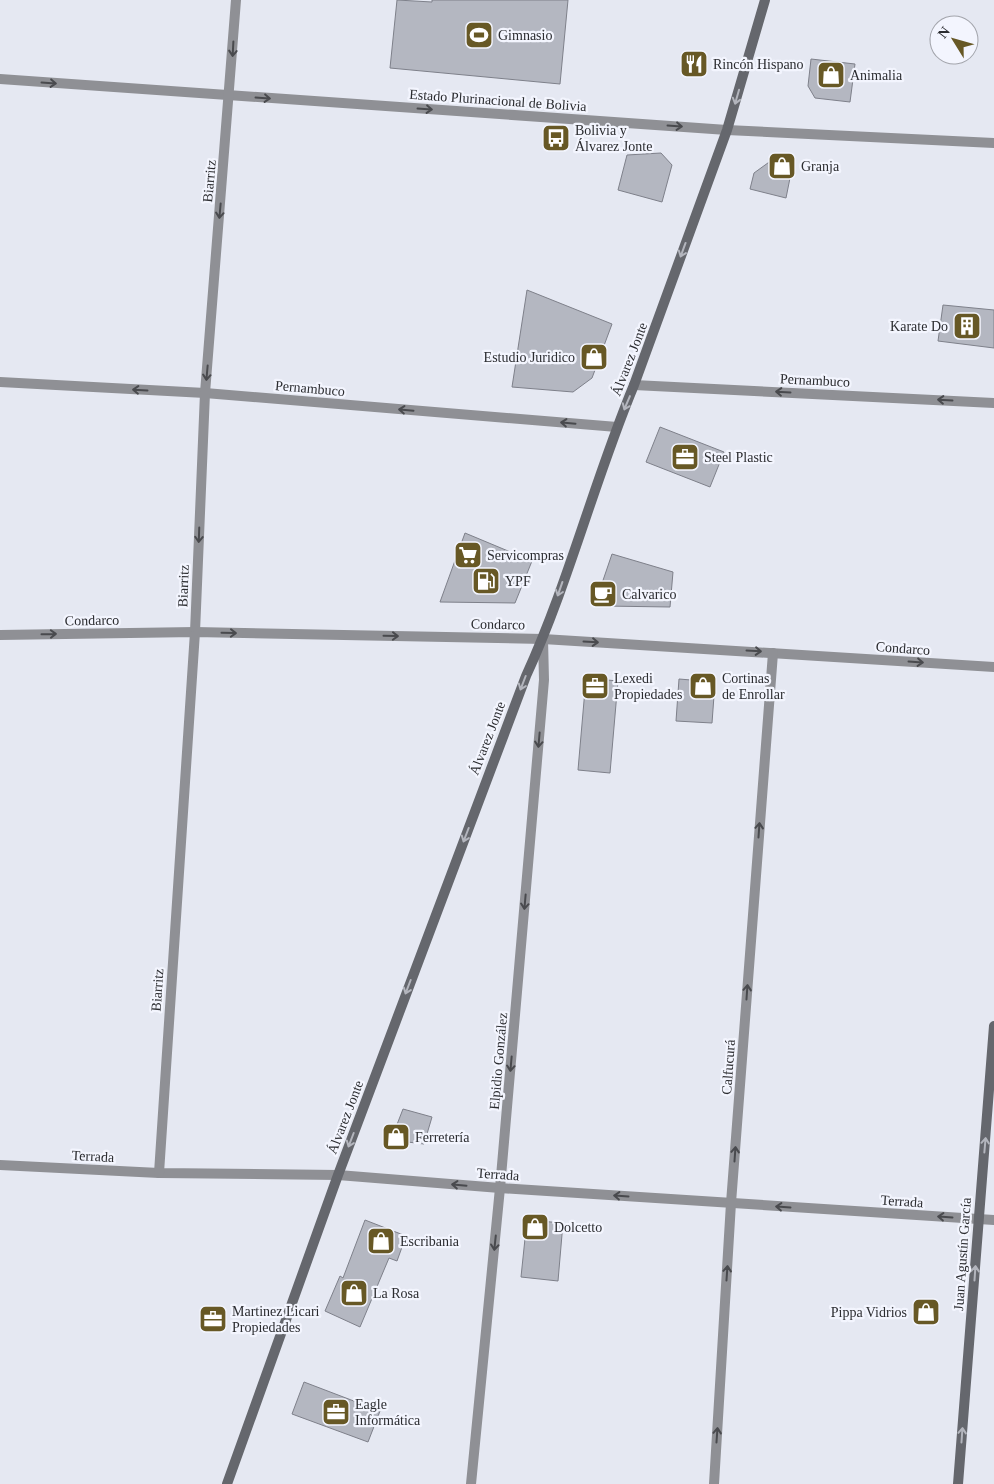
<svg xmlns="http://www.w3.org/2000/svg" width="994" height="1484" font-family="Georgia,serif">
	<rect width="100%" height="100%" fill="#e5e8f2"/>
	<!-- building -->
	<g fill="#b4b7c1" stroke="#7e808a">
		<polygon points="397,0 432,2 432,0 568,0 560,84 390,68"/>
		<polygon points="811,59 855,64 850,102 815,98 808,86"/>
		<polygon points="661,153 672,165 662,202 618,190 627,155"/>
		<polygon points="772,160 793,163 786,198 750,189 754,173"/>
		<polygon points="527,290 612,324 592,378 573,392 512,387"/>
		<polygon points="943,305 994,310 994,348 938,341"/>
		<polygon points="660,427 724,452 710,487 646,462"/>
		<polygon points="465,533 532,561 515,603 440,602"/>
		<polygon points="612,554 673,572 670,607 604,606 598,595"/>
		<polygon points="586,678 618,681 610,773 578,770"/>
		<polygon points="679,679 715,682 712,723 676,721"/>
		<polygon points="403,1109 432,1117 424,1144 391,1140"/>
		<polygon points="365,1220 406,1236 397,1261 389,1258 360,1327 325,1311 340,1276 343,1278"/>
		<polygon points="539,1221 563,1223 558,1281 521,1277 526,1229"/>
		<polygon points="304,1382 380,1411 368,1442 292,1414"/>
	</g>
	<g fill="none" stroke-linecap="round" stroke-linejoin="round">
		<!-- street -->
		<g stroke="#8f9095" stroke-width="10">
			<polyline points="0,79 727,130 994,143"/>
			<polyline points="0,382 205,393 617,427"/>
			<polyline points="634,385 994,403"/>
			<polyline points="0,635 195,632 543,639 994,667"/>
			<polyline points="0,1165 159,1173 338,1175 500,1188 994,1220"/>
			<polyline points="159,1173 195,632 205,393 236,0"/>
			<polyline points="471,1484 500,1188 544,680 543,639"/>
			<polyline points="714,1484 731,1203 773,653"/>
		</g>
		<!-- secondary -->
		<g stroke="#65676d" stroke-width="10">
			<path d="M227,1484L338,1175L526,676C569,582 594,481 634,385L727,130L765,0"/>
			<polyline points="958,1484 994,1026"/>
		</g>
	</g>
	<!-- one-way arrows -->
	<defs><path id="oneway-shaft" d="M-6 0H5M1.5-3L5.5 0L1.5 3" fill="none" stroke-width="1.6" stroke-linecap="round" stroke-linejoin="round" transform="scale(1.25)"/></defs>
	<g stroke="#494a4e">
		<use href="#oneway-shaft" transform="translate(233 49) rotate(93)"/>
		<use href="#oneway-shaft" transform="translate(49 83) rotate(4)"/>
		<use href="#oneway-shaft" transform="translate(263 98) rotate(4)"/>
		<use href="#oneway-shaft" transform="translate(425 109) rotate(4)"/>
		<use href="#oneway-shaft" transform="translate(675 126) rotate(4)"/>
		<use href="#oneway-shaft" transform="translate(220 211) rotate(95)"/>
		<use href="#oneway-shaft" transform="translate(207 373) rotate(95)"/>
		<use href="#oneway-shaft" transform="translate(140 390) rotate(-177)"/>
		<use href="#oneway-shaft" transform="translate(783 392) rotate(-177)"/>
		<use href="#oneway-shaft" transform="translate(945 400) rotate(-177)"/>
		<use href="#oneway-shaft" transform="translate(406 410) rotate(-175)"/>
		<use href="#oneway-shaft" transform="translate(568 423) rotate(-175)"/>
		<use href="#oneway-shaft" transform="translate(199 535) rotate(92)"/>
		<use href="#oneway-shaft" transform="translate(229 633) rotate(1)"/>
		<use href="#oneway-shaft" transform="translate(49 634) rotate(-1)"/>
		<use href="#oneway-shaft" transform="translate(391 636) rotate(1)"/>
		<use href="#oneway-shaft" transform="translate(591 642) rotate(3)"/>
		<use href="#oneway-shaft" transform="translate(754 651) rotate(3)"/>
		<use href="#oneway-shaft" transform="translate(916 662) rotate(4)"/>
		<use href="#oneway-shaft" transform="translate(539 740) rotate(95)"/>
		<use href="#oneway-shaft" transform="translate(759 830) rotate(-86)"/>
		<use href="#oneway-shaft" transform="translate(525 902) rotate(95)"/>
		<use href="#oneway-shaft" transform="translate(747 992) rotate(-86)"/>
		<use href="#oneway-shaft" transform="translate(511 1064) rotate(95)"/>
		<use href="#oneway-shaft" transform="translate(735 1154) rotate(-86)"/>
		<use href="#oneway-shaft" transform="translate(459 1185) rotate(-175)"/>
		<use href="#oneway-shaft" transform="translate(621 1196) rotate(-176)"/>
		<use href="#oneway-shaft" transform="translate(783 1207) rotate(-176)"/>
		<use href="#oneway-shaft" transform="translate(945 1217) rotate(-176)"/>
		<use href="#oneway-shaft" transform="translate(495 1243) rotate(96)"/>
		<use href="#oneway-shaft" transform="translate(727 1273) rotate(-86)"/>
		<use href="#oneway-shaft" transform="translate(717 1435) rotate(-86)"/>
	</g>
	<g stroke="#b3b5bd">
		<use href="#oneway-shaft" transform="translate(737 97) rotate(106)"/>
		<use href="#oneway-shaft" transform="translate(683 250) rotate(110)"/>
		<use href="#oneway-shaft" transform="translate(627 403) rotate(113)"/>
		<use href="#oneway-shaft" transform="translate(560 589) rotate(109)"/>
		<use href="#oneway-shaft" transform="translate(523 683) rotate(111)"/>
		<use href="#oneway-shaft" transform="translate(466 835) rotate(111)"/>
		<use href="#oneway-shaft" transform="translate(408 987) rotate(111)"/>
		<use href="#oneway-shaft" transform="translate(351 1140) rotate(111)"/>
		<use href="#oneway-shaft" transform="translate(985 1145) rotate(-85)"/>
		<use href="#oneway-shaft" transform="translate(975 1273) rotate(-86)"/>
		<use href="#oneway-shaft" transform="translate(962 1435) rotate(-86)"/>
	</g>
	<!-- icons -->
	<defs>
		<symbol id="stadium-square" viewBox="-11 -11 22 22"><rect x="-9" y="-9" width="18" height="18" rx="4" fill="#675825" stroke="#f3f5fe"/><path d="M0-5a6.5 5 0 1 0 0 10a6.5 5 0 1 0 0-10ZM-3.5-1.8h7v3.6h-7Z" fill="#fff"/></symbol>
		<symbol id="restaurant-square" viewBox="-11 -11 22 22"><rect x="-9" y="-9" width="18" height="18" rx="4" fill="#675825" stroke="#f3f5fe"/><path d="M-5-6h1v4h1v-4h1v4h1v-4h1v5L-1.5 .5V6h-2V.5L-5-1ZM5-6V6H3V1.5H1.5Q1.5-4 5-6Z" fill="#fff"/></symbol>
		<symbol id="shop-square" viewBox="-11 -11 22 22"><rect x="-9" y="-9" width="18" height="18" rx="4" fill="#675825" stroke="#f3f5fe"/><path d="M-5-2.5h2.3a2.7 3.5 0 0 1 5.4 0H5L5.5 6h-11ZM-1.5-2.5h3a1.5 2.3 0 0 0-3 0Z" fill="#fff"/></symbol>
		<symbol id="bus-square" viewBox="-11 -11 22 22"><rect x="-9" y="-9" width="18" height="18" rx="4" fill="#675825" stroke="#f3f5fe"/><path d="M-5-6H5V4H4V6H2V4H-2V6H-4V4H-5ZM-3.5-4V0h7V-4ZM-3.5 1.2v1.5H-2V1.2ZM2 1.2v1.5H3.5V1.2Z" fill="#fff"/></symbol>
		<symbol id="building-square" viewBox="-11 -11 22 22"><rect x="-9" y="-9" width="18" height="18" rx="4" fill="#675825" stroke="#f3f5fe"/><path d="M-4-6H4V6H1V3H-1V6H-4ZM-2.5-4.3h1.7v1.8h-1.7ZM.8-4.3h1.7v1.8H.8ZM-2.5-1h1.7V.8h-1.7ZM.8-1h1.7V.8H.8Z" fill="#fff"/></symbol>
		<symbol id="office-square" viewBox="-11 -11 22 22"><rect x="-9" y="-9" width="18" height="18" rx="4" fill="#675825" stroke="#f3f5fe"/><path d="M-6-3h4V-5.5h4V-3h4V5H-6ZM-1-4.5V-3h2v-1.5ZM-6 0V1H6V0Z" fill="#fff"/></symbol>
		<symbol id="supermarket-square" viewBox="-11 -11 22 22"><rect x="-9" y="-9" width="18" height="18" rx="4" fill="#675825" stroke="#f3f5fe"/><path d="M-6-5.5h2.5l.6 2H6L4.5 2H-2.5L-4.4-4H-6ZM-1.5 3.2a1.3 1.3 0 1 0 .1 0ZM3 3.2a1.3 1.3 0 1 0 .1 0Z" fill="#fff"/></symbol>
		<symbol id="fuel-square" viewBox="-11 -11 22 22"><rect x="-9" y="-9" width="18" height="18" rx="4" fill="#675825" stroke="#f3f5fe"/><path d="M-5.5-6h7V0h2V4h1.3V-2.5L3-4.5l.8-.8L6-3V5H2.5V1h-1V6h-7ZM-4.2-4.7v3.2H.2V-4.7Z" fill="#fff"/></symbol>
		<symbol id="cafe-square" viewBox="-11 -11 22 22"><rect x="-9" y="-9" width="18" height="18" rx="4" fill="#675825" stroke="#f3f5fe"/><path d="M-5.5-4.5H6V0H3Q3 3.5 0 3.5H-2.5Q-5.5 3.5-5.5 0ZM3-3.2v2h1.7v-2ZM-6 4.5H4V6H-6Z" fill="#fff"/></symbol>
	</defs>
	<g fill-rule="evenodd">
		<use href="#stadium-square" x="463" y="19" width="32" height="32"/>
		<use href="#restaurant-square" x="678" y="48" width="32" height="32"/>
		<use href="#shop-square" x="815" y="59" width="32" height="32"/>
		<use href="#bus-square" x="540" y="122" width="32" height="32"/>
		<use href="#shop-square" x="766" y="150" width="32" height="32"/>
		<use href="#building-square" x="951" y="310" width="32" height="32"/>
		<use href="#shop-square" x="578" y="341" width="32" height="32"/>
		<use href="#office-square" x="669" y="441" width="32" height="32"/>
		<use href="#supermarket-square" x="452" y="539" width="32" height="32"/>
		<use href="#fuel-square" x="470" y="565" width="32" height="32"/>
		<use href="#cafe-square" x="587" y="578" width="32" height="32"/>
		<use href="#office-square" x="579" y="670" width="32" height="32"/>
		<use href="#shop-square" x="687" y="670" width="32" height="32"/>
		<use href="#shop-square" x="380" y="1121" width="32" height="32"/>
		<use href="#shop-square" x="519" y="1211" width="32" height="32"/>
		<use href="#shop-square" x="365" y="1225" width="32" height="32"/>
		<use href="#shop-square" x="338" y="1277" width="32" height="32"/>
		<use href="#shop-square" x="910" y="1296" width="32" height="32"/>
		<use href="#office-square" x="197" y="1303" width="32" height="32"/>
		<use href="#office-square" x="320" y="1396" width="32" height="32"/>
	</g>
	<g text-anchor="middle" stroke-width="4.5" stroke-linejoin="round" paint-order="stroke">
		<!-- poi labels -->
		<g font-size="14" fill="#2b2c30" stroke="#f3f5fe" text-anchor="start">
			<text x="498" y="40">Gimnasio</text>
			<text x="713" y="69">Rincón Hispano</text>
			<text x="850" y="80">Animalia</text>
			<text x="575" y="135">Bolivia y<tspan x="575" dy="16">Álvarez Jonte</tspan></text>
			<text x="801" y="171">Granja</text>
			<text x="948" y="331" text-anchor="end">Karate Do</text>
			<text x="575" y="362" text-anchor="end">Estudio Juridico</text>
			<text x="704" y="462">Steel Plastic</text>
			<text x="487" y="560">Servicompras</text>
			<text x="505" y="586">YPF</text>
			<text x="622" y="599">Calvarico</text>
			<text x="614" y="683">Lexedi<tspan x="614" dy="16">Propiedades</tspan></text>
			<text x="722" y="683">Cortinas<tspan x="722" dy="16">de Enrollar</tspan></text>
			<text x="415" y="1142">Ferretería</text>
			<text x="554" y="1232">Dolcetto</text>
			<text x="400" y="1246">Escribania</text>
			<text x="373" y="1298">La Rosa</text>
			<text x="232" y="1316">Martinez Licari<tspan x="232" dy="16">Propiedades</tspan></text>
			<text x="907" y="1317" text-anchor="end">Pippa Vidrios</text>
			<text x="355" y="1409">Eagle<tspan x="355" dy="16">Informática</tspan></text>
		</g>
		<!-- street labels -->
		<g font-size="14" fill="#2b2c30" stroke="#f3f5fe">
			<text transform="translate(498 100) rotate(4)" y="5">Estado Plurinacional de Bolivia</text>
			<text transform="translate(209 181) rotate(-85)" y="5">Biarritz</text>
			<text transform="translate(629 359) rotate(-69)" y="5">Álvarez Jonte</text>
			<text transform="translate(815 380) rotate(3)" y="5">Pernambuco</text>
			<text transform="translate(310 388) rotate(5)" y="5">Pernambuco</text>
			<text transform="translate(183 586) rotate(-88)" y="5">Biarritz</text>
			<text transform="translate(92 620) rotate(-1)" y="5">Condarco</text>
			<text transform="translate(498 624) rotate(1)" y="5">Condarco</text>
			<text transform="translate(903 648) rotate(4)" y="5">Condarco</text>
			<text transform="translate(487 738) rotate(-69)" y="5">Álvarez Jonte</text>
			<text transform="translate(157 990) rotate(-86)" y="5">Biarritz</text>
			<text transform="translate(498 1061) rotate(-85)" y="5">Elpidio González</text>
			<text transform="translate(728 1067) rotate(-86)" y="5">Calfucurá</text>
			<text transform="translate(345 1117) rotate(-69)" y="5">Álvarez Jonte</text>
			<text transform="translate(93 1156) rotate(3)" y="5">Terrada</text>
			<text transform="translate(498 1174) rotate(4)" y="5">Terrada</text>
			<text transform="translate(902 1201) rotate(4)" y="5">Terrada</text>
			<text transform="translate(962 1254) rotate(-86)" y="5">Juan Agustín García</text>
		</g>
	</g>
	<!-- north arrow -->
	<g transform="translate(954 40) rotate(307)"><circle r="24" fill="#f3f5fe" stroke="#a3a5ac"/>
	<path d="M0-4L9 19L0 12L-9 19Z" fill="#675825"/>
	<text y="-8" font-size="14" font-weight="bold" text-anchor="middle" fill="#2b2c30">N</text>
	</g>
</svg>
